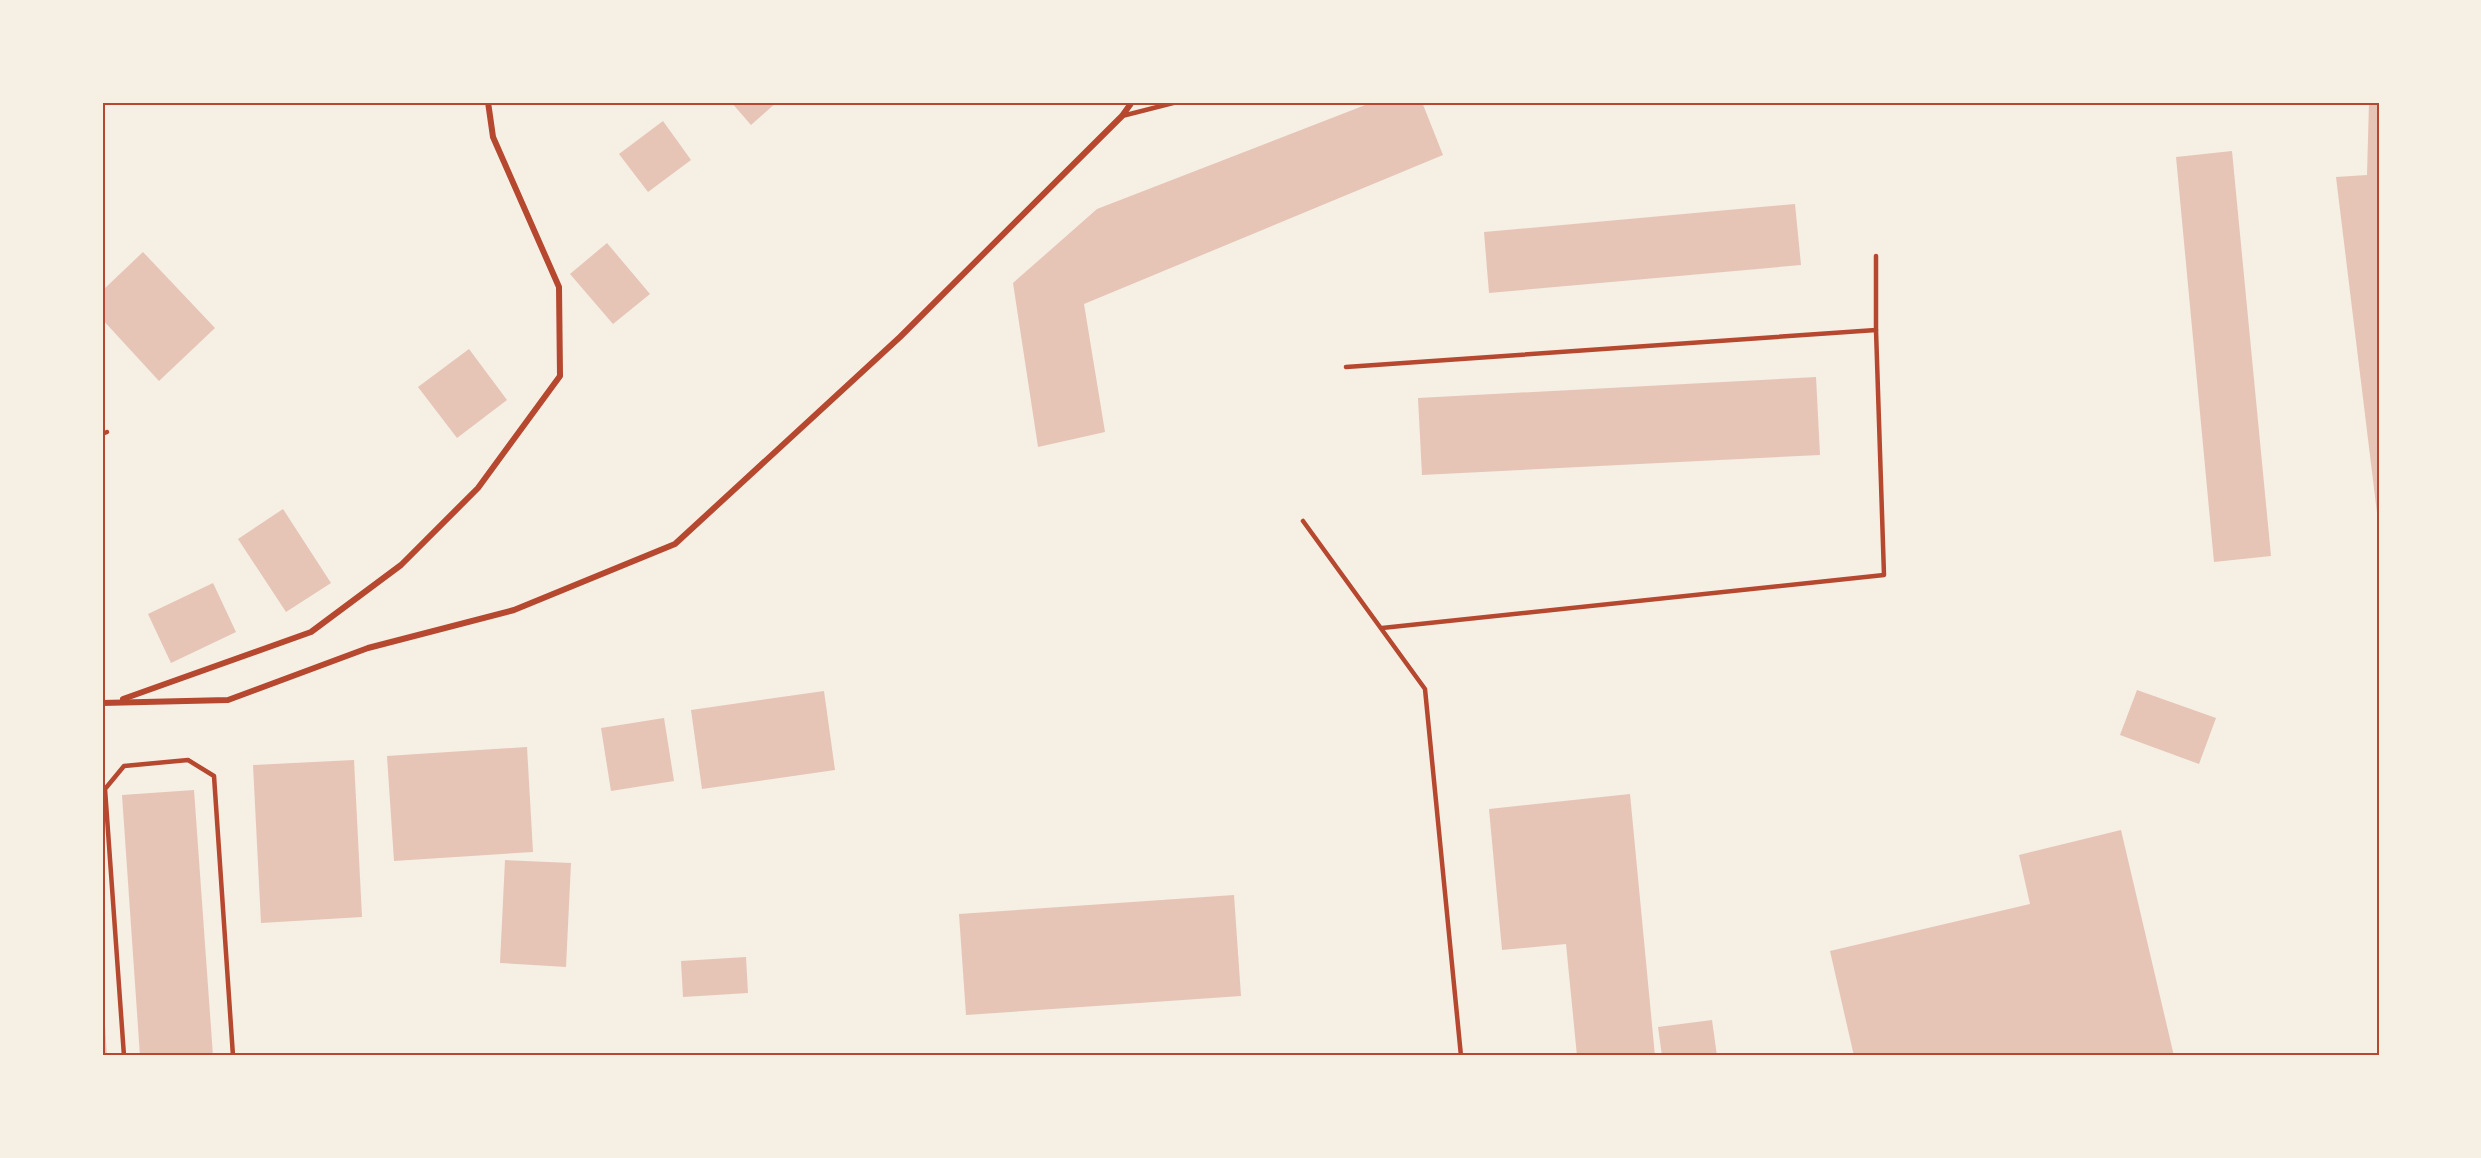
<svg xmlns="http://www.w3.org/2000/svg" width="2481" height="1158" font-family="'DM Sans',sans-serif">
	<rect width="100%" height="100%" fill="#f6efe4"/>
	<!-- building -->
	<g fill="#e6c5b7">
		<polygon points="731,102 777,102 751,125"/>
		<polygon points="1373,102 1422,102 1443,155 1084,304 1105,432 1038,447 1013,283 1097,209"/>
		<polygon points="2369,102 2379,102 2378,521 2336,177 2367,175"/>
		<polygon points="663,121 691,160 648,192 619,154"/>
		<polygon points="2232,151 2271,556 2214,562 2176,157"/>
		<polygon points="1795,204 1801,265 1489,293 1484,232"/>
		<polygon points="607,243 650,294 613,324 570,274"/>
		<polygon points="143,252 215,328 159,381 102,319 102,291"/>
		<polygon points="469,349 507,400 457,438 418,387"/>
		<polygon points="1816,377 1820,455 1422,475 1418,398"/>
		<polygon points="283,509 331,583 286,612 238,539"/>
		<polygon points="213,583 236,632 171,663 148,614"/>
		<polygon points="2137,690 2216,718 2199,764 2120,735"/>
		<polygon points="824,691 835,770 702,789 691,710"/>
		<polygon points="664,718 674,781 611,791 601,728"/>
		<polygon points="527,747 533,852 394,861 387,756"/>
		<polygon points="354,760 362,917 261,923 253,765"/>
		<polygon points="194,790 213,1056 140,1056 122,795"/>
		<polygon points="1630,794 1655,1056 1577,1056 1566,944 1502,950 1489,809"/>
		<polygon points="2121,830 2174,1056 1854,1056 1830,951 2030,904 2019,855"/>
		<polygon points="505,860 571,863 566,967 500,963"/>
		<polygon points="1234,895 1241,996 966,1015 959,914"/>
		<polygon points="746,957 748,993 683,997 681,961"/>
		<polygon points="102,1010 104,1010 107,1056 102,1056"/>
		<polygon points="1712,1020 1717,1056 1662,1056 1658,1027"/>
	</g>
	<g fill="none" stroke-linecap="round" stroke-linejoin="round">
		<!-- service -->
		<g stroke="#b5482f" stroke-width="4.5">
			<polyline points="1122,116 1177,102"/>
			<polyline points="1346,367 1876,330"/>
			<polyline points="102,434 107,432"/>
			<polyline points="1303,521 1425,689 1461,1056"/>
			<polyline points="1382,628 1884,575 1876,330 1876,256"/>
			<polyline points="124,1056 105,789 124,766 188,760 214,776 233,1056"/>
		</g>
		<!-- minor -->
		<g stroke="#b5482f" stroke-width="6">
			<polyline points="123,699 311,632 401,565 478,488 560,376 559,287 493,137 488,102"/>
			<polyline points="102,703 228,700 368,648 514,610 675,544 900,337 1122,116 1132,102"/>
		</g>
	</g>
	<!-- border -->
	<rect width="2481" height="1158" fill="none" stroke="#f6efe4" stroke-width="207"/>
	<rect x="104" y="104" width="2274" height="950" fill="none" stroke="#b5482f" stroke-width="2"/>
</svg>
